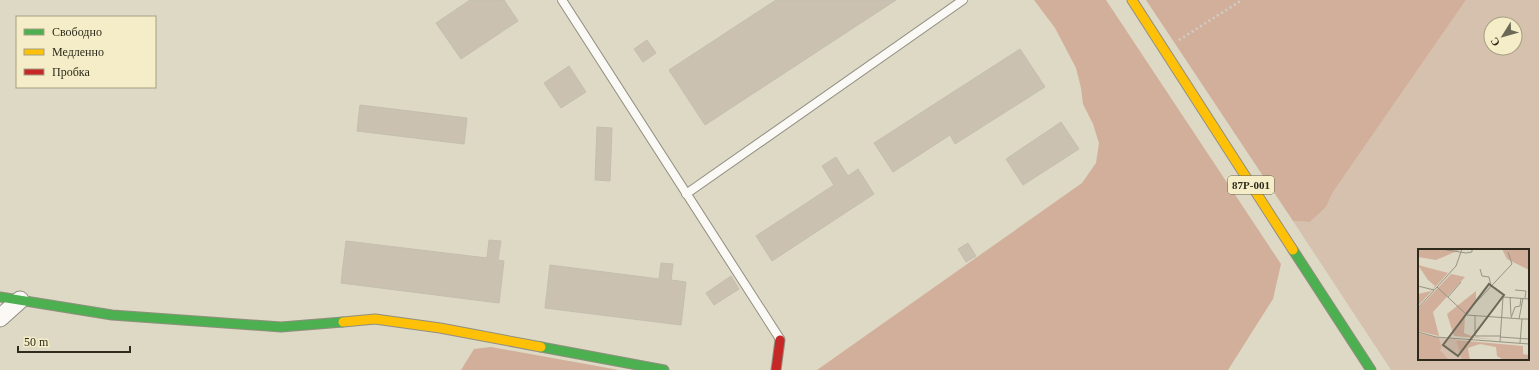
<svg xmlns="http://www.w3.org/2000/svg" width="1539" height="370" font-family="'Times New Roman',serif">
	<rect width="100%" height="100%" fill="#ddd9c5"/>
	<!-- green -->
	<path fill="#d6c0ae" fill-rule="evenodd" d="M1466,0H1539V370H1391L1293,221L1310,222L1326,207L1333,192ZM1491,24H1515V48H1491ZM1419,250H1528V359H1419Z"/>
	<!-- forest -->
	<g fill="#d2af9a">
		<polygon points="1034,0 1106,0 1281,264 1273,299 1228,370 817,370 1082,183 1096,163 1099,143 1093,124 1083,104 1081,88 1076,68 1055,28"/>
		<polygon points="1146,0 1466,0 1333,192 1326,207 1310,222 1293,221"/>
		<polygon points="491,347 619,370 461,370 474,349"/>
	</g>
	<!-- building -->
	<g fill="#cbc1b0" stroke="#c4beaf">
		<polygon points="470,0 504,0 518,21 461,59 436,23"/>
		<polygon points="776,0 896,0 705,125 669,70"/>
		<polygon points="647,40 656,53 643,62 634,49"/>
		<polygon points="1020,49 1045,87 955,144 950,135 893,172 874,143"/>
		<polygon points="569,66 586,92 561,108 544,83"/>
		<polygon points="360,105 467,118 464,144 357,131"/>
		<polygon points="1061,122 1079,149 1023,185 1006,159"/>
		<polygon points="597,127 612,128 610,181 595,180"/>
		<polygon points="836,157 848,176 858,169 874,194 772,261 756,236 834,185 822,166"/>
		<polygon points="489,240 501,241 498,260 504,261 499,303 341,283 346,241 487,258"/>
		<polygon points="968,243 976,256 966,262 958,249"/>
		<polygon points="661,263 673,264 671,280 686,282 681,325 545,308 550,265 659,279"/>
		<polygon points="731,276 739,289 714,305 706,293"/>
	</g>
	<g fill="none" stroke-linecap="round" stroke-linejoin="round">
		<defs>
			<g id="lane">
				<polyline points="562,0 780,339"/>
				<polyline points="686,194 963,0"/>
			</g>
			<polyline id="street" points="0,318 20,300"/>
			<g id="fast">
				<polyline points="1293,250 1371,370"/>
				<polyline points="0,297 112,315 281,327 343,322"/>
				<polyline points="541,347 664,370"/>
			</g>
			<g id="slow">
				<polyline points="1132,0 1293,250"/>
				<polyline points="343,322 375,319 440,328 541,347"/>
			</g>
			<polyline id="jam" points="776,370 780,340"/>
		</defs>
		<!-- lane casing -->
		<use href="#lane" stroke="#918e7f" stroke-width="10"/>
		<!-- street casing -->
		<use href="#street" stroke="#918e7f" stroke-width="19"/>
		<!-- fast casing -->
		<use href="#fast" stroke="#918e7f" stroke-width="11"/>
		<!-- slow casing -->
		<use href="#slow" stroke="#918e7f" stroke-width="11"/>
		<!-- jam casing -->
		<use href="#jam" stroke="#918e7f" stroke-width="11"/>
		<!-- path -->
		<polyline stroke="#cfcdc8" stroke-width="2.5" stroke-dasharray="2 3" stroke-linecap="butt" points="1179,40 1242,0"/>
		<!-- lane -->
		<use href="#lane" stroke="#faf9f6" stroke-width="8"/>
		<!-- street -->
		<use href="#street" stroke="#faf9f6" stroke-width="17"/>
		<!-- fast -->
		<use href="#fast" stroke="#4caf50" stroke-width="9"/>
		<!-- slow -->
		<use href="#slow" stroke="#ffc107" stroke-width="9"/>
		<!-- jam -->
		<use href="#jam" stroke="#c62828" stroke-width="9"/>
	</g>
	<g text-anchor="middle" stroke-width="4" stroke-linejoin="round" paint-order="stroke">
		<!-- shield labels -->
		<rect fill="#f4edc7" stroke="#696550" stroke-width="1" x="1228" y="176" width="46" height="18" rx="3"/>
		<g font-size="11" font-weight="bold" fill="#2e2b1d">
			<text x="1251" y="189">87Р-001</text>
		</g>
	</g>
	<!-- overview -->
	<g transform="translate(1418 249)">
		<rect width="111" height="111" fill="#ddd9c5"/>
		<path d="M21,89L38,90L44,111H31L27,108L22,101L24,99Z" fill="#d6c0ae"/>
		<path d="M0,0H44L18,11L0,8ZM84,0H111V21L89,10ZM0,16L30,24L0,57V45L13,42L17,37L10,31ZM33,25L47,28L15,63L21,87L0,82V60ZM58,42V54L47,66L46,84L56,88L80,91L36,87L29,65ZM0,84L21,89L24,99L22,101L31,111H0ZM38,91L105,97V105L111,106V111H86L79,107L78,98L62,95L50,99L52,111H44Z" fill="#d2af9a"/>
		<path fill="none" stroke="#979382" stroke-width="1" d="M23,0L48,4L54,3V0M62,20L64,27L71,28L73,37M0,37L16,41M19,38L49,66L104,70M97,41L108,42L107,49M30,48L43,33M92,48L93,67M0,59L38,17L44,0M47,65L94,15L90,3M57,67V87H82M93,69L97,58L102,57L103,49M101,70L105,49M0,83L18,88L111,95M82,88L111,90M82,93L85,48L111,50M102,94L104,70H111M76,111H99"/>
		<path fill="#6b6858" fill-opacity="0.15" stroke="#6b6858" stroke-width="2" d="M71,35L86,46L40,107L25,96Z"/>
		<rect width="111" height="111" fill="none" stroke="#2e2b1d" stroke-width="2"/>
	</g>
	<!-- legend -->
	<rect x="16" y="16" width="140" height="72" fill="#f4edc7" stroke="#a59f83"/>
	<rect x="24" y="29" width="20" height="6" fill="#4caf50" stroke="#a59f83"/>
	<text x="52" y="36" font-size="12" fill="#2e2b1d">Свободно</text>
	<rect x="24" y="49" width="20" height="6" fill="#ffc107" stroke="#a59f83"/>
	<text x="52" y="56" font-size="12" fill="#2e2b1d">Медленно</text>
	<rect x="24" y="69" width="20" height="6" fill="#c62828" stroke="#a59f83"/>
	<text x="52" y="76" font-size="12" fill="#2e2b1d">Пробка</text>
	<!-- north arrow -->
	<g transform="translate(1503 36) rotate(233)"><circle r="19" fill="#f4edc7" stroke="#a59f83"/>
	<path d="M0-3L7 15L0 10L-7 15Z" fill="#6b6858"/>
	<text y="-6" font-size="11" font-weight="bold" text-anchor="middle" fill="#2e2b1d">С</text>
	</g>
	<!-- scale -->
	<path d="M18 346v6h112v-6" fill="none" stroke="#2e2b1d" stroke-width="2"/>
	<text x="24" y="346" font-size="12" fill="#2e2b1d" stroke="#f4edc7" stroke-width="3" paint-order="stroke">50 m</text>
</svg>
